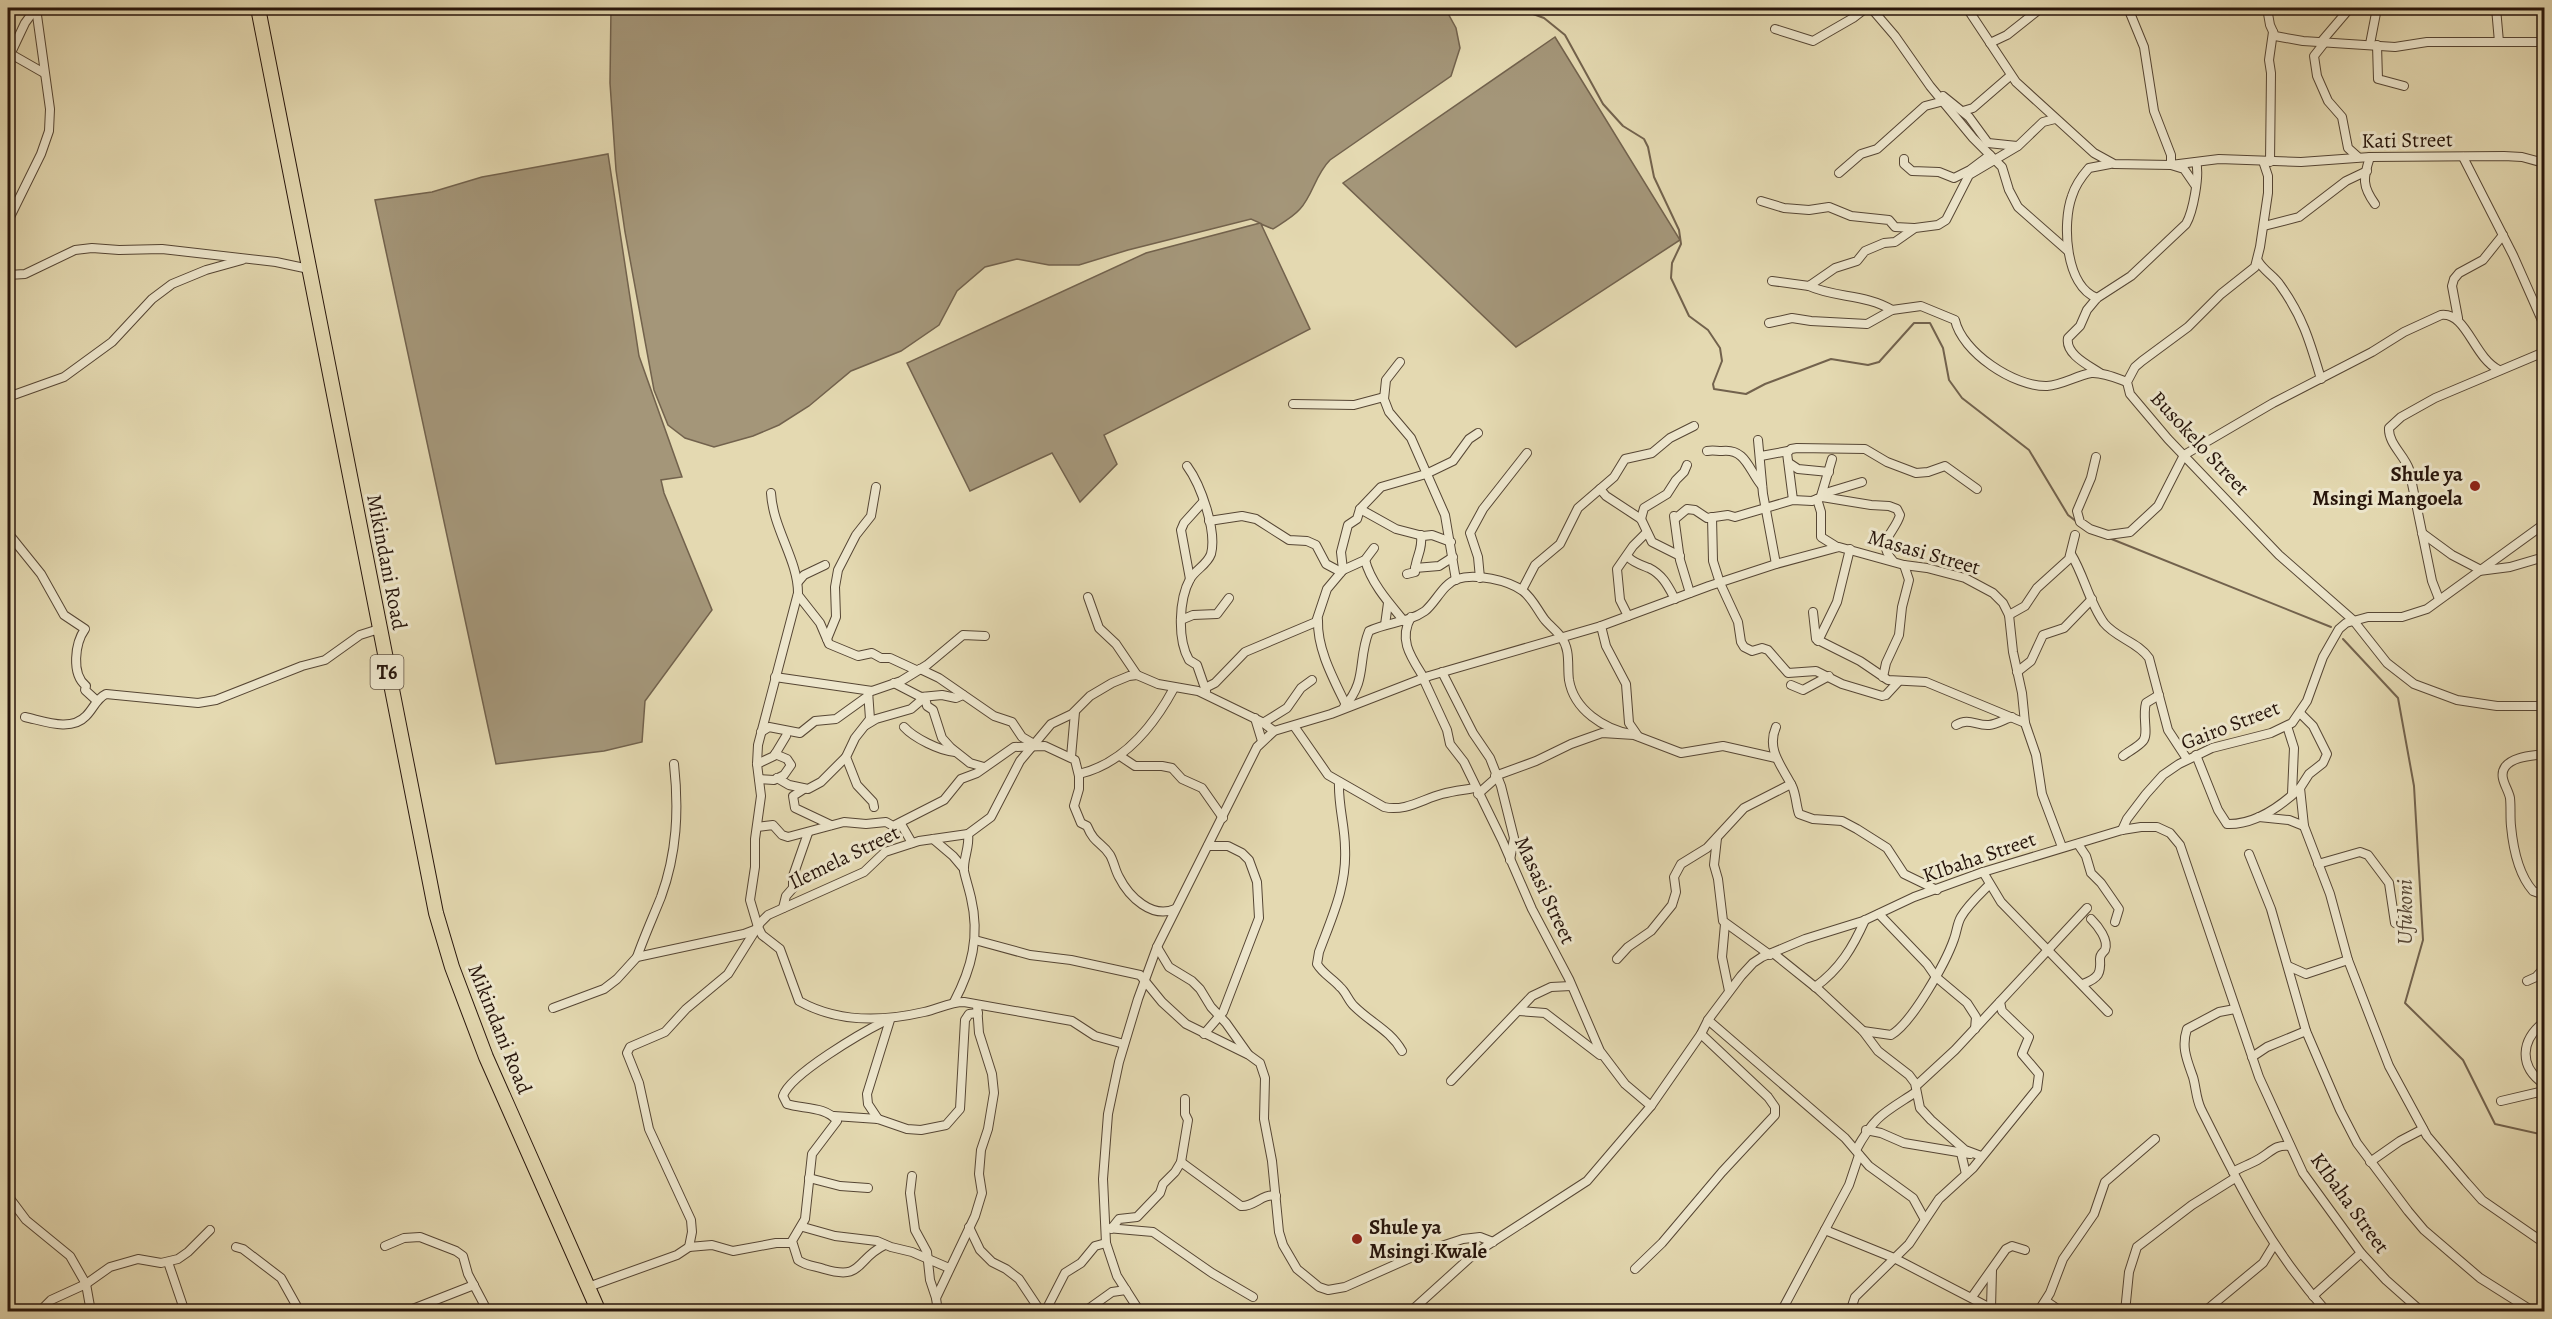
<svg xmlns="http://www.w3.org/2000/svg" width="2552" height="1319" font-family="Alegreya,serif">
	<rect width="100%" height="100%" fill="#e4d9b1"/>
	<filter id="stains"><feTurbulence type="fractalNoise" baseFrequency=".00333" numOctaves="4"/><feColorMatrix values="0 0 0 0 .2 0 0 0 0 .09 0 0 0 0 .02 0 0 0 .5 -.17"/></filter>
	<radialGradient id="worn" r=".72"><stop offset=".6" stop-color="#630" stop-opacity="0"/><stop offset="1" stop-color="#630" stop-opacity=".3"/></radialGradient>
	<!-- water -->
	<g fill="#a49679" stroke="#72624d" stroke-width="1.5">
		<path d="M611,8H1445L1456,28L1460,48L1451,76L1330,160C1315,175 1313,195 1300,209C1293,217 1282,223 1273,229L1261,224L1310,329L1104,435L1117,464L1080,502L1052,453L970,491L907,363L1146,253L1260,223L1251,219L1128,250L1079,265H1049L1017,259L985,267L957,291L939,325L901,351L851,371L809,406L779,425L753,436L714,447L685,438L668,425L654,390L625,232L616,170L610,83Z"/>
		<polygon points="1555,37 1680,240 1516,347 1343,183"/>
		<polygon points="608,154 639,356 682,477 661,480 664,493 712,610 645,701 642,742 604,751 496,764 375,200 432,192 482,177"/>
	</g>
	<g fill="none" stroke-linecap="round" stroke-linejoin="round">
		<!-- stream -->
		<g stroke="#72624d" stroke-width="2">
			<polyline points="1517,8 1544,18 1565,35 1603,104 1623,126 1644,139 1648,147 1654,177 1679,230 1681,244 1672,263 1671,278 1689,316 1708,330 1720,348 1722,361 1713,384 1714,389 1746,394 1765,384 1831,359 1868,365 1879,362 1914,323 1930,323 1943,348 1949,380 1962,398 2029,450 2068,515 2077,522"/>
			<polyline points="2109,538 2331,627"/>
			<polyline points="2343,639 2398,698 2414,786 2423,940 2405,1003 2463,1060 2495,1124 2544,1135"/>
		</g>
		<defs>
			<g id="street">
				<polyline points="1871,8 1895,36 1930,86 1973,138 2002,167 2009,190 2018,207 2068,251"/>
				<polyline points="1967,8 2016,82 2094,153 2114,164 2171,165 2219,159 2301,162 2370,157 2504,156 2522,157 2544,163"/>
				<polyline points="2128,8 2144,47 2154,111 2171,155 2171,165 2184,169 2195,185"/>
				<polyline points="2267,8 2270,25 2275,36 2303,41 2395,47 2427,42 2544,42"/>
				<polyline points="2496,8 2499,42"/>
				<polyline points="1775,29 1813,41 1853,18 1866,8"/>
				<polyline points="2321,42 2350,8"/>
				<polyline points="2325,42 2314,56 2317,76 2328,101 2342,117 2348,148 2358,157"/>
				<polyline points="1990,43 2007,35 2041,8"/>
				<polyline points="2370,44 2377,8"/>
				<polyline points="2377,45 2378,79 2404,86"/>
				<polyline points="9,53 44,73"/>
				<polyline points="8,59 25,23 36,8"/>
				<polyline points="1943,96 1969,117 1988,143 2017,146"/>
				<polyline points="1963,111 1973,108 2010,76"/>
				<path d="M2370,157C2363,178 2362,186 2375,204"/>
				<polyline points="2463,157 2513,255 2544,325"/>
				<polyline points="1904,159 1904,164 1912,171 1939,172 1954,178 1970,170 1990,155"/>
				<polyline points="2263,161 2268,176 2268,193 2260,247 2255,267 2221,294 2188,327 2142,361 2135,367 2127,382 2130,394 2168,439 2279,555 2353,620 2387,663 2414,684 2457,700 2497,706 2544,706"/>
				<polyline points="2270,162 2271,73 2269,60 2273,32"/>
				<polyline points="1839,173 1861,154 1877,149 1925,106 1944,101"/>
				<polyline points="1761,201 1784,208 1809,210 1829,207 1851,216 1889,220 1895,227 1914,228"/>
				<polyline points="8,221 41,154 49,131 50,109 36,8"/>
				<polyline points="2264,226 2299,217 2346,181 2367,171"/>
				<path d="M2258,261C2264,271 2274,276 2280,285C2303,317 2310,342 2321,379"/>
				<polyline points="8,275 25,274 75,250 92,248 119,250 162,249 276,262 309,269"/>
				<polyline points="1772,281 1809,286 1835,268 1857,261 1865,251 1884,243 1895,242 1915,228 1938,225 1946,220 1969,175 2018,146 2043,122 2055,119"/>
				<path d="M1809,286C1835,298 1866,294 1892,310"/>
				<path d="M2097,298C2065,286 2062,223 2072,196C2075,186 2082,176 2089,168L2110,164"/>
				<polyline points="2458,318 2452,286 2454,279 2459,273 2483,260 2503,235"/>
				<path d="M1769,323L1792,318L1811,321L1867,324L1892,310L1921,306L1955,320C1962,352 2014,387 2047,386C2062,385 2076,376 2091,373C2103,372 2116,378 2127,382"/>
				<polyline points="1400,362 1386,380 1384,399 1389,412 1411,438 1445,515 1456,580"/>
				<path d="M2100,373C2088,365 2065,354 2068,338L2080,326L2087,310L2097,298L2131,276L2186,224C2193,212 2200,175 2196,162"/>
				<polyline points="8,397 64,377 112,342 152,299 172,284 206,270 242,260"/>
				<polyline points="1293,404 1354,405 1384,397"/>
				<polyline points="1758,440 1763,494 1776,564"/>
				<path d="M1707,451C1713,450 1716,451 1722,451C1746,448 1749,471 1762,486"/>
				<polyline points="1761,456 1788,451"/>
				<path d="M2096,457L2091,478L2077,511L2080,522L2090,529L2108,535L2130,532L2158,506L2184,455L2273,403L2372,352L2404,332L2441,315C2467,312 2473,357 2499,370"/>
				<polyline points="1789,463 1798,469 1829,472"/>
				<path d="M1187,466C1201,485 1217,531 1211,554C1207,565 1196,569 1190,579C1179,599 1177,639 1189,660L1197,665L1206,691"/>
				<polyline points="1600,489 1606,496 1641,519 1652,542 1680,556"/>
				<path d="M771,493C773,529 798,560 798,593L758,745L757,764L761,796L755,839V867L750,900L758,927L762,935L780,949L799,1001C838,1023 881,1022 924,1012C938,1009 950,1002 964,1002L1072,1021L1095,1036L1124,1044"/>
				<polyline points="1822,494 1862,482"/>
				<polyline points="1821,496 1832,459"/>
				<polyline points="1817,499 1821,512 1821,537 1837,547"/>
				<polyline points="1793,500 1787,453 1791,449 1797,448 1865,449 1887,462 1916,473 1928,472 1945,466 1977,489"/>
				<polyline points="1360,509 1396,529 1423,536 1432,535 1451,542"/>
				<polyline points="1674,516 1680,560 1690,593"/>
				<polyline points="1712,517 1713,561 1720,583 1738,622 1741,642 1744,647 1752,651 1762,648 1768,650 1788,673 1816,671 1842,684 1882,696 1886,695 1898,682"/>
				<polyline points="1641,519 1644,508 1667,494 1676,480 1684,472 1687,465"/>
				<path d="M1675,519L1687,509L1695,510L1707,518L1728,515L1735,517L1793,500L1812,501L1822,497L1871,505L1889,506L1897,509L1900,515C1895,533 1875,541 1893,561"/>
				<polyline points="1209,521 1242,516 1256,519 1289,540 1307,541 1316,545 1326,564 1341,572"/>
				<path d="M8,533L41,574L64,615L85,629C75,643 71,674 86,686L85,690L97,701"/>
				<polyline points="2422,533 2452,555 2479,569"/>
				<path d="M2071,554C2084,575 2089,602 2104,623C2116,638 2138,642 2149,658L2168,730L2187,759"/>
				<path d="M1628,557C1634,563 1641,565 1649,568C1663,575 1668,586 1675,599"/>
				<path d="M1365,560C1371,583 1389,603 1404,621"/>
				<polyline points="1415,568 1439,566 1453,557"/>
				<polyline points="1343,570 1365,560 1374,548"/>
				<polyline points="2479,571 2510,567 2544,557"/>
				<path d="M1407,574L1415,572C1415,557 1423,552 1421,535"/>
				<polyline points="1480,578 1478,557 1470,533 1483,509 1527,453"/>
				<polyline points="1190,579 1181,530 1184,523 1203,502"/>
				<polyline points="798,582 804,575 825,565"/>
				<polyline points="1522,590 1535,565 1560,544 1578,508 1614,477 1625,459 1652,453 1670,438 1694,426"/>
				<polyline points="798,595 820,623 829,644 858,656 872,653 881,658 890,658 916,670"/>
				<polyline points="1088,597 1099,628 1116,644 1137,675"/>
				<path d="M2439,599L2432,581L2409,469C2404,455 2388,443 2389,428L2401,417L2435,398L2544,352"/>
				<polyline points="1813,612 1816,639 1860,661 1888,680 1926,682 2025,723"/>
				<polyline points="2009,615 2025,606 2037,588 2069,559 2075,535"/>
				<polyline points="1628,616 1620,600 1617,569 1633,546 1646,533"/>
				<path d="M1411,617C1398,640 1411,657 1424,678"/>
				<polyline points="1181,620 1193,615 1217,614 1229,598"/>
				<path d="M1318,620C1317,649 1333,678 1346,705"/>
				<polyline points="1385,625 1388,603"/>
				<polyline points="1601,626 1606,646 1626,684 1629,723 1638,736"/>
				<polyline points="827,639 836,617 835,587 838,570 856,535 871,516 876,487"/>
				<polyline points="1818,641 1837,602 1850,549"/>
				<polyline points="920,669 939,678 994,716 1012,722 1022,737 1034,744"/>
				<polyline points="1442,672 1473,733 1490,758 1501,786 1514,838 1510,860"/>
				<polyline points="2017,672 2031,661 2043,635 2064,628 2092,599"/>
				<polyline points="775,677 872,691 901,681 927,665 963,635 985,636"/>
				<polyline points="1883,677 1886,663 1899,635 1902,607 1909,580 1904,565"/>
				<polyline points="1423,678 1447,730 1450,744 1464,762 1502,840 1532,909 1569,979 1600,1051 1625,1084 1651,1106"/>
				<polyline points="894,683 921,697 942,695 956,698 963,695"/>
				<polyline points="1791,685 1803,690 1829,676"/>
				<polyline points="1205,688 1215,683 1245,652 1316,622 1327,589 1343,570 1341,552 1348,525 1357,519 1360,509 1381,487 1426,474 1453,461 1469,439 1478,433"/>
				<polyline points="868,691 870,719 855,738 846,757 857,785 873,802 874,807"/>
				<path d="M1344,707C1368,680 1357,661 1369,631C1387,622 1408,623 1425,611C1436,602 1443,584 1457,579C1475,573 1508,580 1523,591C1533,599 1538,611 1545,620C1550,626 1557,631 1561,637C1571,650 1567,666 1569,680C1574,710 1604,729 1631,734"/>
				<polyline points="2300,713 2313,726 2327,754 2323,763 2309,774 2300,788 2304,826 2330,894 2348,960 2389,1066 2427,1136 2466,1182 2482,1200 2544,1243"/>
				<path d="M25,717C44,721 71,732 86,716C94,708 96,699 106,694L198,703L216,700L302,666L325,660L360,635L379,629"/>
				<polyline points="1255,718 1262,741"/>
				<polyline points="1263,723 1287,708 1301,688 1312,680"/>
				<polyline points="866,725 876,719 911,709 925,697 927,706 933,710 942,738 951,748 970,763 984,767"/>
				<path d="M1956,725C1969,717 1976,726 1989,725C1997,724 2005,719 2012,717"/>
				<path d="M1294,726L1328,775L1384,807C1405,812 1423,799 1442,794C1453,791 1464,790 1475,788"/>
				<polyline points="2287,726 2294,748 2292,794"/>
				<path d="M904,727C914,738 940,751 955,752"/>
				<path d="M1776,727C1766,750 1782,766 1792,786C1796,794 1796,805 1799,814L1813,819L1842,821L1857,829L1887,848L1904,874L1937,890"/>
				<polyline points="761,732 769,727 800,733 815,721 836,719 868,696"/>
				<path d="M2544,754C2533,756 2513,756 2505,767C2498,777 2508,788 2510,798C2511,807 2510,817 2511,826C2513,847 2519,875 2533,891L2544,895"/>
				<path d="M2196,755L2218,810L2227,824C2255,825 2281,806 2300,788"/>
				<polyline points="1120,756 1135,766 1162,766 1172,768 1182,779 1202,788 1223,818"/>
				<path d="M2123,756C2129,751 2138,747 2143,741C2149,734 2142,717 2146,703L2159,695"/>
				<polyline points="1071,757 1075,712"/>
				<polyline points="757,764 774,756 786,736"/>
				<path d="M1079,774C1122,764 1153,727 1174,688"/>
				<polyline points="1495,776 1536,761 1571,744 1602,733 1634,735 1681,753 1723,746 1776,758"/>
				<polyline points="777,778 789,785 808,789 821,782 846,757"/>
				<polyline points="759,779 774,780 784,775 791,765 787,759 775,754"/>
				<path d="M1339,782C1338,805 1345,826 1345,848C1347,886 1332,917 1319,952L1317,964C1323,974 1332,978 1340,987C1346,992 1348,1000 1354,1006C1371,1023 1390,1030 1402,1051"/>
				<polyline points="804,789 793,796 795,808 831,825"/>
				<polyline points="1478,794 1496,778"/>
				<polyline points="2259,817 2289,820 2304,826"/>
				<polyline points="901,824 912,843"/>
				<path d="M757,827L773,825L782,835L788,837L844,822L866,824L886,822L893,826L944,800L961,779L977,773L1014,747L1045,746L1075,760L1079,776V789L1074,806L1081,823L1087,826C1095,845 1101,841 1110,855C1114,862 1115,870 1119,877C1129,897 1152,919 1175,909"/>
				<polyline points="2122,830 2127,819 2146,794 2163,775 2179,764 2212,748 2271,733 2292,723 2307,701 2323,657 2339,629 2346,623 2368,617 2402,617 2427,609 2544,524"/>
				<polyline points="1717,838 1714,865 1718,879 1723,921 1770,955"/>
				<polyline points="933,839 953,856 964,869"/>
				<polyline points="2078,844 2086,856 2091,873 2101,883 2119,909 2115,922"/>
				<polyline points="2249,854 2271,909 2306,1031 2340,1110 2357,1143 2408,1211 2424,1230 2480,1278 2534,1312"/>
				<polyline points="2318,864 2360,852 2368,855 2389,883 2395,923"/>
				<polyline points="1983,872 2001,902 2108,1012"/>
				<polyline points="2544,896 2542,902 2544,916"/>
				<polyline points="783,908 786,896 793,888 793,876 808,833"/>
				<polyline points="1879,914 1927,964 1936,977 1967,1003 1976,1017 1975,1029"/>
				<polyline points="1725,924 1722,957 1729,991"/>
				<polyline points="975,940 1030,955 1071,960 1140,975 1162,1002 1186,1024 1249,1055 1260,1063 1265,1078 1264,1119 1272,1161 1279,1232 1283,1245 1297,1269 1319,1287 1328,1290 1345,1287 1426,1251 1463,1239 1480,1237 1493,1242"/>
				<polyline points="1157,947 1169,967 1192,981 1200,989 1211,1007 1226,1023 1248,1054"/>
				<polyline points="1773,953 1819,990 1863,1031 1878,1051 1909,1075 1915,1083 1920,1108 1931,1120 1965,1150 1981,1156"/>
				<path d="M637,957C644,937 653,917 661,897C677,853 679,810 674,764"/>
				<polyline points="1617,959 1628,947 1651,931 1672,905 1676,892 1674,877 1681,864 1707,848 1744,808 1791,784"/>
				<polyline points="2288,966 2306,974 2348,960"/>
				<polyline points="2527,981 2536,977 2544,968"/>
				<path d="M2083,984C2099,978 2101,973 2100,959C2100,954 2103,953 2105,950C2109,940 2098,926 2091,919"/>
				<path d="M1815,987C1840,969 1853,947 1865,920"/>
				<path d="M954,1002C972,968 980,936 971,898C969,889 966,880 964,871C963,858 970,847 968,834"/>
				<polyline points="553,1008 604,989 617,979 637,957 744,934 757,929"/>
				<path d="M2235,1009L2219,1012L2187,1029C2181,1047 2187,1060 2193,1077C2196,1087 2196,1099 2201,1109C2239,1185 2269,1247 2327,1312"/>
				<polyline points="1519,1011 1545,1013 1600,1055"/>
				<polyline points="1708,1020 1845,1138 1869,1166 1913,1198 1924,1218"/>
				<path d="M885,1021C863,1032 790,1074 783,1096L787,1104C802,1109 826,1106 837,1121L812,1154L805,1219L792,1241L798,1260C806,1266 815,1266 824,1269C864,1281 855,1259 885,1245"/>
				<path d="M2544,1022C2521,1040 2518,1066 2544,1084"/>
				<path d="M1863,1031L1891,1035C1912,1023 1946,962 1954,939C1957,931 1957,924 1961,917C1968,905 1979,895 1989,885"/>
				<polyline points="1204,1034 1223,1012 1259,918 1257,882 1249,860 1242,853 1228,846 1208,846"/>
				<polyline points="2252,1057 2267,1047 2306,1031"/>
				<polyline points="1451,1081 1532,996 1551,987 1571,986"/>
				<polyline points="1916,1086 1955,1050 2087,908"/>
				<polyline points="2501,1101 2544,1091"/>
				<polyline points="834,1116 878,1119 907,1129 921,1130 946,1125 960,1109 965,1020 969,1014 978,1013"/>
				<polyline points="878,1119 868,1104 867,1094 890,1020"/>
				<polyline points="1866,1130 1881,1133 1904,1143 1970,1154"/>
				<path d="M1856,1150C1875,1115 1884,1113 1916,1092"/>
				<polyline points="1961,1153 1966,1174"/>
				<path d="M1181,1162L1241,1206C1255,1207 1262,1193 1276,1196"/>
				<polyline points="2370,1162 2400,1141 2423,1129"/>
				<path d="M2233,1172C2241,1167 2251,1164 2259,1159C2271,1152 2275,1144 2290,1146"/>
				<polyline points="912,1176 910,1193 915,1230 927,1252 930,1280 936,1298"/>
				<polyline points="809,1178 840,1186 868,1188"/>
				<polyline points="8,1196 26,1220 70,1256 86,1284 91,1312"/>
				<polyline points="803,1227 835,1236 877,1241 891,1247 912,1252 949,1268"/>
				<polyline points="969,1227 980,1250 992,1262 1006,1269 1019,1279 1041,1312"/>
				<polyline points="1107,1228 1153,1232 1212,1273 1253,1297"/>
				<polyline points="1111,1229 1119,1219 1137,1217 1160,1193 1163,1184 1175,1172 1181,1162 1188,1120 1185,1114 1185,1099"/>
				<polyline points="1825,1230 1894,1258 1998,1312"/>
				<polyline points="385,1246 404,1238 420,1237 456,1251 463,1256 468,1274 488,1312"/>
				<polyline points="236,1247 243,1249 281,1278 300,1312"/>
				<polyline points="689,1247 712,1245 733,1251 776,1243 791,1243"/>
				<polyline points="168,1262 185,1312"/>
				<polyline points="1635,1269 1662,1243 1722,1172 1775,1115 1775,1107 1768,1097 1701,1034"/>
				<polyline points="588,1287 677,1255 689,1247 692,1232 691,1220 649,1129 639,1083 627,1053 630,1047 665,1032 686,1009 728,974 760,923 768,915 864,872 885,852 919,841 968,834 991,817 1020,761 1051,724 1072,714 1090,696 1112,683 1129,676 1137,675 1158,684 1198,691 1262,722 1274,731"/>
				<polyline points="2313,1296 2361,1253"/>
				<polyline points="1972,1297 2006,1249 2012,1246 2025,1250"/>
				<polyline points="2046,1301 2062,1312"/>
				<polyline points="1991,1308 1992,1270"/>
				<polyline points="39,1312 51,1300 86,1284 110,1267 138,1259 161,1263 178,1259 188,1252 210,1230"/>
				<polyline points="405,1312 474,1285"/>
				<polyline points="585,1312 597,1308"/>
				<polyline points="938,1312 936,1298 975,1216 982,1193 979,1174 981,1150 988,1129 994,1093 992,1074 979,1033 977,1005"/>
				<polyline points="1045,1312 1065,1273 1081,1263 1095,1246 1106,1243"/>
				<polyline points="1084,1312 1112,1292 1126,1290"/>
				<polyline points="1140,1312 1117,1276 1106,1243 1103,1179 1108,1114 1119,1062 1138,999 1157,947 1257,747 1274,731 1331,714 1429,676 1601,626 1709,586 1776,564 1839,547 1904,565 1927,568 1965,578 1993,593 2003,603 2009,615 2013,652 2022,693 2025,723 2036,755 2042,794 2062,847"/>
				<polyline points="1410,1312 1474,1254 1587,1181 1651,1106 1701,1034 1708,1020 1741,976 1753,963 1762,957 1805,939 1863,921 1914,897 1983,872 2122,830 2141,827 2157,827 2170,833 2180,845 2259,1077 2303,1173 2361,1253 2386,1280 2422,1312"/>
				<polyline points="1781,1312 1849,1185 1859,1155"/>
				<polyline points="1850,1312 1855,1297 1909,1244 1939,1199 1973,1168 2037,1089 2039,1074 2022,1054 2029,1037 2002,1011 2000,1002"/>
				<polyline points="2038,1312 2050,1293 2063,1259 2094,1214 2105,1182 2155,1139"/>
				<polyline points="2125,1312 2129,1272 2137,1247 2192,1205 2235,1178"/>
				<polyline points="2204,1312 2263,1263 2274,1245"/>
			</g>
			<polyline id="highway" points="258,8 436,913 452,967 486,1057 599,1312"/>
		</defs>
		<!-- street casing -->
		<use href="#street" stroke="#564634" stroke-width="10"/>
		<!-- highway casing -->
		<use href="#highway" stroke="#27150b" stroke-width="16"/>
		<!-- street -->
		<use href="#street" stroke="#ede6cc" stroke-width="8"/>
		<!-- highway -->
		<use href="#highway" stroke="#e4d9b1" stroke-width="14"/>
	</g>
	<!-- markers -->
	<g fill="#8f2418" stroke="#ede6cc" stroke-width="2">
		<circle cx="2475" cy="486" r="6"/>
		<circle cx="1357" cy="1239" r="6"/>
	</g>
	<g text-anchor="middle" stroke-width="6" stroke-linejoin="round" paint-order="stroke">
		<!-- shield labels -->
		<rect fill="#ede6cc" stroke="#625445" stroke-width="1.5" x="370.5" y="655" width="33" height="34" rx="4.5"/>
		<g font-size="20" font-weight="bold" fill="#27150b">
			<text x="387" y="679">T6</text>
		</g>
		<!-- street labels -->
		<g font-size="21" fill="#27150b" stroke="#ede6cc">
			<text transform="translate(2407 140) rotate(-1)" y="7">Kati Street</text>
			<text transform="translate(2200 443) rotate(47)" y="7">Busokelo Street</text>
			<text transform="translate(1924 552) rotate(16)" y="7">Masasi Street</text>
			<text transform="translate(387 562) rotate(79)" y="7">Mikindani Road</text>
			<text transform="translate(2230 725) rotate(-21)" y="7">Gairo Street</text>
			<text transform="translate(844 857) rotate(-26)" y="7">Ilemela Street</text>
			<text transform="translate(1979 857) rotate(-19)" y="7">KIbaha Street</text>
			<text transform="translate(1545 890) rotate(65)" y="7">Masasi Street</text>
			<text transform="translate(500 1029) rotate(68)" y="7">Mikindani Road</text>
			<text transform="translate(2350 1203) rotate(54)" y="7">KIbaha Street</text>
		</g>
		<!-- poi labels -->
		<g font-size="21" font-weight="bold" fill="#27150b" stroke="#ede6cc" text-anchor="end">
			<text x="2463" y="481">Shule ya<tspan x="2463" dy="24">Msingi Mangoela</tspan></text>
			<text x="1369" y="1234" text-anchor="start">Shule ya<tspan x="1369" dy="24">Msingi Kwale</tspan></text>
		</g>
		<!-- water labels -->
		<g font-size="22" font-style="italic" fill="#594937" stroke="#ede6cc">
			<text transform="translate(2404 912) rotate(-90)" y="8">Ufukoni</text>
		</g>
	</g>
	<!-- margin -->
	<rect width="2552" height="1319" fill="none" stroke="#e4d9b1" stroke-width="30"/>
	<rect x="9" y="9" width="2534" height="1301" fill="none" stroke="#27150b" stroke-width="3"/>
	<rect x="15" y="15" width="2522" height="1289" fill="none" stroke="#27150b" stroke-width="1.5"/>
	<rect width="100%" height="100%" filter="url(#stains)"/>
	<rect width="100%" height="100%" fill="url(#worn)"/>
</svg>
